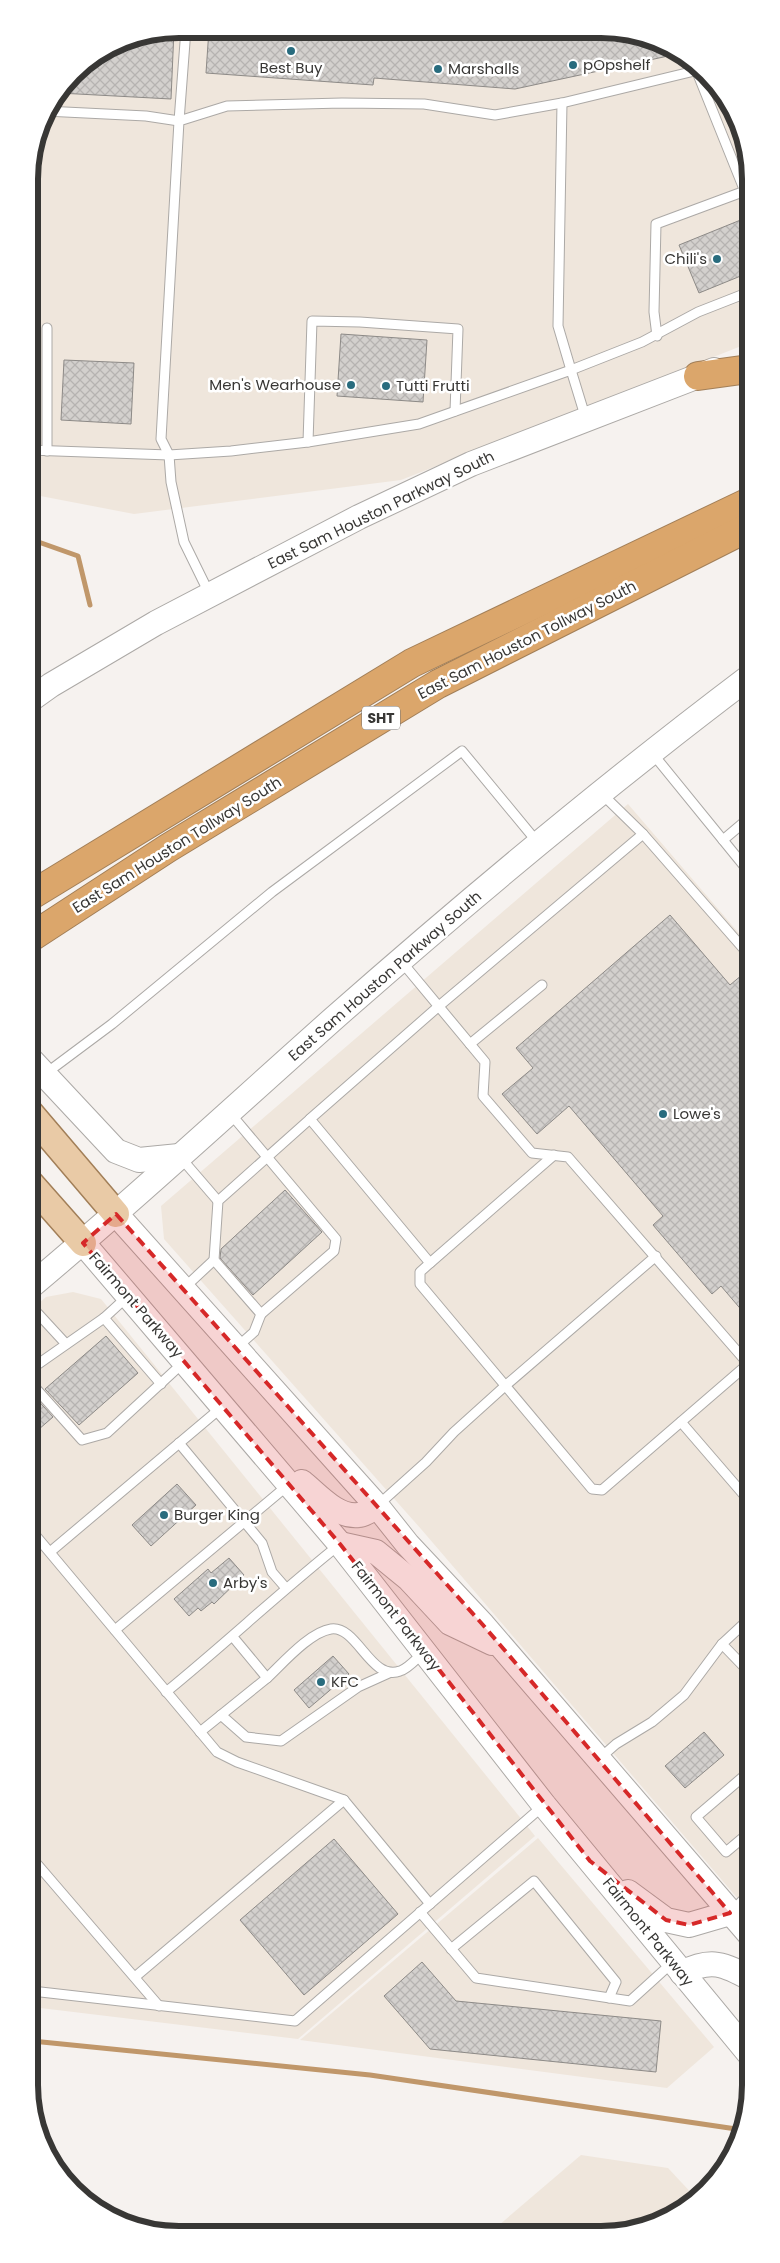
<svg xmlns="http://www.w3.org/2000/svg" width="780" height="2263" font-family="Poppins,sans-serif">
	<defs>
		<pattern id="building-cross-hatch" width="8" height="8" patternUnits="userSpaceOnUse" patternTransform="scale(1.25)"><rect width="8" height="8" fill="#d3d0cd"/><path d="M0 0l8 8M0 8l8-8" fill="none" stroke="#b6b3b1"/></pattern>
	</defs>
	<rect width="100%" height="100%" fill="#f6f2ef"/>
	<!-- built -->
	<g fill="#efe6dc">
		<polygon points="179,29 631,32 676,49 707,72 731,104 748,149 749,343 401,480 134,514 30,494 29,168 44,112 80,66 121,40"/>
		<polygon points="628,804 749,945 751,1914 421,1529 164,1239 161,1206"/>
		<polygon points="73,1292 101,1299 535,1836 298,2039 32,2007 31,1310 46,1297"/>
		<polygon points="538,1838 714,2047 667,2088 300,2040"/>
		<polygon points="581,2155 668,2168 696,2198 677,2214 631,2231 492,2231"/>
	</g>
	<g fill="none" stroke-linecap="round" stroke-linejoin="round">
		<!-- stream -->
		<g stroke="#c0976a" stroke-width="5">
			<polyline points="30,539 78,556 90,605"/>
			<polyline points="32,2041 370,2075 743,2130"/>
		</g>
	</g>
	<!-- building -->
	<g fill="url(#building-cross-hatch)" stroke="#8d8a87">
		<polygon points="209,29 631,32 676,49 682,53 515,89 374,78 373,85 206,73"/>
		<polygon points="174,30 171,99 59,93 80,66 121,40"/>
		<polygon points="748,217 748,273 699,293 679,245"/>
		<polygon points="341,334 427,340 423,402 337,396"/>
		<polygon points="64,360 134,363 131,424 61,420"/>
		<polygon points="670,915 730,985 749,969 750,1320 721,1286 712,1294 653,1225 663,1216 569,1106 537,1134 502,1094 533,1068 516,1048"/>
		<polygon points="285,1190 322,1232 253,1295 220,1258 221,1249"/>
		<polygon points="106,1336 138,1373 79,1425 45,1389"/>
		<polygon points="35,1397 53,1417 31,1436 31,1401"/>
		<polygon points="177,1484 196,1505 151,1546 132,1525"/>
		<polygon points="229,1558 244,1575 214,1604 212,1602 201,1611 198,1608 189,1616 174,1599 208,1569 211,1573"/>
		<polygon points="333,1656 349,1674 309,1708 294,1690"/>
		<polygon points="704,1732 724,1755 685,1788 665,1766"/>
		<polygon points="334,1839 398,1914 304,1995 240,1920"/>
		<polygon points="422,1962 456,2001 661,2021 656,2072 430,2049 384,1996"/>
	</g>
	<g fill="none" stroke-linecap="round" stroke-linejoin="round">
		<defs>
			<g id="service">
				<polyline points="697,72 748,199"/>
				<polyline points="562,103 558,326 571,370 642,342 698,312 749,292"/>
				<polyline points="45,111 146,116 179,121 186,29"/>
				<polyline points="47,328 47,451"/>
				<polyline points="657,336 654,312 656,224 745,191"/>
				<polyline points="308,442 312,321 360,322 458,329 455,411"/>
				<polyline points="29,450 169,455 231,451 308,442 419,424 571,370 586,419"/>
				<polyline points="210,595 184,542 171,482 169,455 161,439 179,121 227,106 342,103 424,104 495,115 562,103 703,69"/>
				<polyline points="653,754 749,872"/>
				<polyline points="602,794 643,834 749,955"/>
				<polyline points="643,834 439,1006 310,1119 430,1263 420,1272 420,1284 592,1489 602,1490 748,1364"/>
				<polyline points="723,840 749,818"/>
				<polyline points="401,961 485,1062 483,1096 532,1153 568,1157 750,1366"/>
				<polyline points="470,1044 542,985"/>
				<polyline points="45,1074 112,1024 272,892 462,751 538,843"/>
				<polyline points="230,1113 336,1239 334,1251 261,1314"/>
				<polyline points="181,1158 218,1201"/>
				<polyline points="430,1263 554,1155"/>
				<polyline points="183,1289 214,1260"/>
				<polyline points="31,1306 66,1344"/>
				<polyline points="104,1318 161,1384"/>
				<polyline points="236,1348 254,1332 261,1314 214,1260 218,1201 310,1119"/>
				<polyline points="31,1369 104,1318 128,1296"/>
				<polyline points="31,1383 82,1440 107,1433 184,1362"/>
				<polyline points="681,1422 750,1502"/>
				<polyline points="179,1443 262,1543 272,1572 285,1587"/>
				<polyline points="377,1506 426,1462 454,1432 505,1386 656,1256"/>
				<polyline points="31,1530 217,1752 237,1762 344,1800 430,1904"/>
				<polyline points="50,1552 222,1407"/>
				<polyline points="115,1630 287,1486"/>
				<path d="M233,1637L267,1678C283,1663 310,1632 331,1629C357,1625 371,1682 400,1671C408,1669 417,1658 424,1652"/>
				<polyline points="722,1644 750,1673"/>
				<path d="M166,1692C225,1644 280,1592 339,1545"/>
				<polyline points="221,1715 246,1737 281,1741 358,1687 389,1673"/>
				<polyline points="200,1732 267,1678"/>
				<polyline points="599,1759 616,1744 652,1722 684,1695 722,1644 750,1618"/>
				<polyline points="751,1770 696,1817 726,1852 751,1831"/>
				<polyline points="31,1857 159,2006"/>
				<polyline points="420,1912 476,1978 630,2001 673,1962"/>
				<polyline points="731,1912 751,1892"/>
				<polyline points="451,1949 534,1881 616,1982 609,1998"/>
				<polyline points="135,1977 344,1800"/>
				<polyline points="32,1991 295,2021 544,1805"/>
			</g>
			<g id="secondary">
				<polyline points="30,700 51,685 156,623 359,517 471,464 714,370"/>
				<polyline points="30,1059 116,1151 139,1160 179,1156"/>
				<polyline points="116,1214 377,1506 408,1545 483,1625 751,1936"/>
				<polyline points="83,1243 340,1544 544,1805 751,2056"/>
				<path d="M31,1286C134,1200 232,1109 332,1020C467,901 606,785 749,677"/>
				<path d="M302,1482C318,1495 337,1518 359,1515C365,1515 372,1509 377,1506"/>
				<polyline points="340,1544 376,1552 409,1579 450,1623 492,1643"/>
				<polyline points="628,1892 666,1920 689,1925 730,1913"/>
				<path d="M682,1973C711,1958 724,1964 751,1979"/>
			</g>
			<g id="primary">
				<polyline points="30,1113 116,1214"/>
				<polyline points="30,1183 83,1243"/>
			</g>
			<g id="motorway">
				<polyline points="698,376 749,369"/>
				<polyline points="30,896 412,663 749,502"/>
				<polyline points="30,938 168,848 438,684 749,527"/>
			</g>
		</defs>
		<!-- service casing -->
		<use href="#service" stroke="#aca9a6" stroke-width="11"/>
		<!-- secondary casing -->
		<use href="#secondary" stroke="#aca9a6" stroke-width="26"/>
		<!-- primary casing -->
		<use href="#primary" stroke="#a27f58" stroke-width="29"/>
		<!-- motorway casing -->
		<use href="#motorway" stroke="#a27f58" stroke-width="30"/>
		<!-- service -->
		<use href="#service" stroke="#fff" stroke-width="9"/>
		<!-- secondary -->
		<use href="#secondary" stroke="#fff" stroke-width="24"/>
		<!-- primary -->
		<use href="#primary" stroke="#e9caa6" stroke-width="26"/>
		<!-- motorway -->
		<use href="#motorway" stroke="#dba66b" stroke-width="28"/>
	</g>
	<!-- marked area -->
	<path fill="#d62828" fill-opacity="0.2" stroke="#d62828" stroke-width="4" stroke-dasharray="10 6" stroke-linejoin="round" d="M116,1214L483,1625L730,1913L689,1925L666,1920L590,1861L340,1544L83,1243Z"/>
	<!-- markers -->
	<g fill="#296c7e" stroke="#fff" stroke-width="2">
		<circle cx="291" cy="51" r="5"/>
		<circle cx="573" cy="65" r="5"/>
		<circle cx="438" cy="69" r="5"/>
		<circle cx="717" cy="259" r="5"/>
		<circle cx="351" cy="385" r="5"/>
		<circle cx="386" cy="386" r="5"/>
		<circle cx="663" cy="1114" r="5"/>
		<circle cx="164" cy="1515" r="5"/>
		<circle cx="213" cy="1583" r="5"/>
		<circle cx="321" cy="1682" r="5"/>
	</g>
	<g text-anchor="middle" stroke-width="5" stroke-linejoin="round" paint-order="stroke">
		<!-- shield labels -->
		<rect fill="#fff" stroke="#747372" stroke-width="1" x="362" y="706.5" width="38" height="23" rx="4"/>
		<g font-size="14" font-weight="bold" fill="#383735">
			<text x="381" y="723">SHT</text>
		</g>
		<!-- poi labels -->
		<g font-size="15" fill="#383735" stroke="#fff" text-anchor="start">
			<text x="583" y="70">pOpshelf</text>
			<text x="291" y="73" text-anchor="middle">Best Buy</text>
			<text x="448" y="74">Marshalls</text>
			<text x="707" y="264" text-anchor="end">Chili's</text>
			<text x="341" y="390" text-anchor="end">Men's Wearhouse</text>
			<text x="396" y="391">Tutti Frutti</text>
			<text x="673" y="1119">Lowe's</text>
			<text x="174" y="1520">Burger King</text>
			<text x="223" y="1588">Arby's</text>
			<text x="331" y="1687">KFC</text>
		</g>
		<!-- street labels -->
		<g font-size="15" fill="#383735" stroke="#fff">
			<text transform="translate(381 510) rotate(-26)" y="5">East Sam Houston Parkway South</text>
			<text transform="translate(527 640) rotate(-27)" y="5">East Sam Houston Tollway South</text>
			<text transform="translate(177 845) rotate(-32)" y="5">East Sam Houston Tollway South</text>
			<text transform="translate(385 976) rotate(-41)" y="5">East Sam Houston Parkway South</text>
			<text transform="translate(136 1305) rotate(49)" y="5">Fairmont Parkway</text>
			<text transform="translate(396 1616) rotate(52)" y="5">Fairmont Parkway</text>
			<text transform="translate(648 1932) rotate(51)" y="5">Fairmont Parkway</text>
		</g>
	</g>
	<!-- crop -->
	<path d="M0 0H780V2263H0ZM179 38H601A141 141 0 0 1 742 179V2085A141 141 0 0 1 601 2226H179A141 141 0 0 1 38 2085V179A141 141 0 0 1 179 38Z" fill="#fff" fill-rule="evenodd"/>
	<path fill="none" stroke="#383735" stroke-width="6" d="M179 38H601A141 141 0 0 1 742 179V2085A141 141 0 0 1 601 2226H179A141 141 0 0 1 38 2085V179A141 141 0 0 1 179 38Z"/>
</svg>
